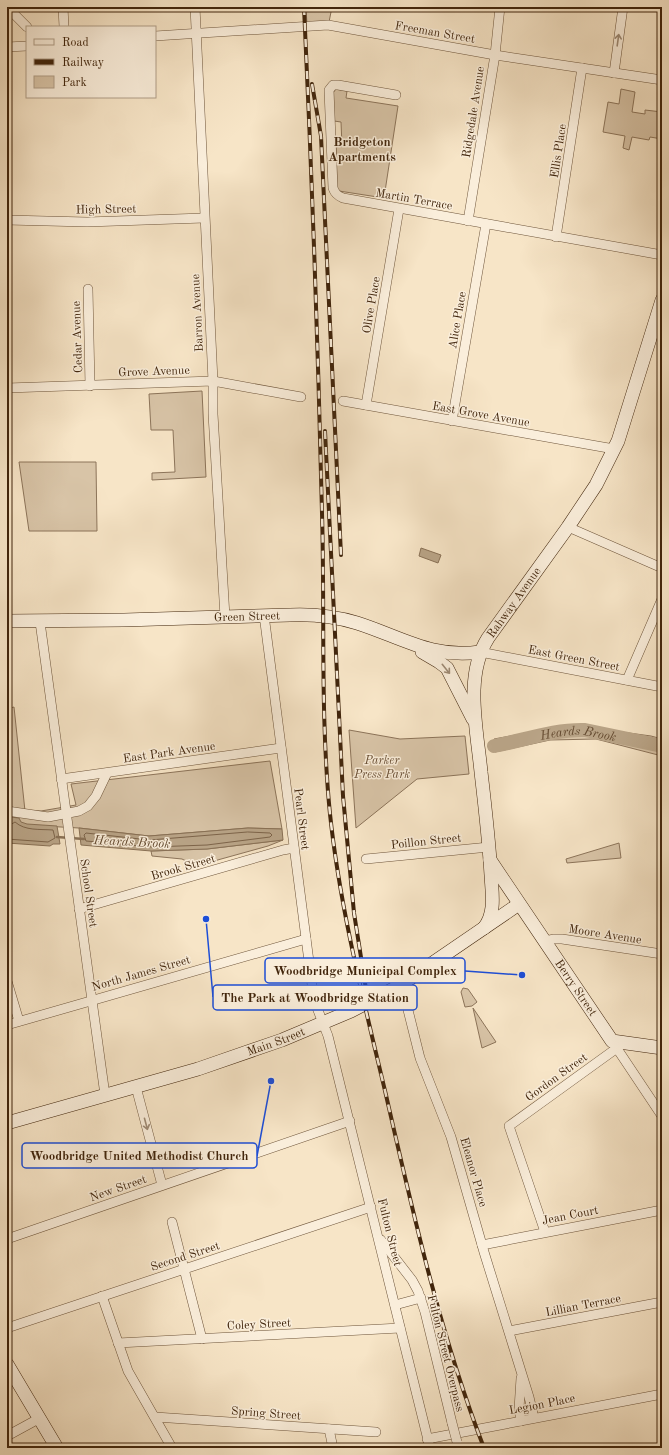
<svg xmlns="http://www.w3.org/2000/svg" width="669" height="1455" font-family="'Old Standard TT',serif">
	<rect width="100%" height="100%" fill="#f7e5c7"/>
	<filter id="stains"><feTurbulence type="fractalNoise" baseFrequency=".005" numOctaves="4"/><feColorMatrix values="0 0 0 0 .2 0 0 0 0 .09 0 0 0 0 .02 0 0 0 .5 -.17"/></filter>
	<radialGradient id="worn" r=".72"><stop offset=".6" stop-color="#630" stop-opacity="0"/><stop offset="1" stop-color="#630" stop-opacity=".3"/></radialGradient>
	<!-- green -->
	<g fill="#d8c4a7" stroke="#8c745a">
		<polygon points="306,7 332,7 328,27 307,26"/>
		<polygon points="336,89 347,91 346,98 398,106 384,198 339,191 337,189 336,147 342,146 341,122 334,121 333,93"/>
		<polygon points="621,89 635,92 632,112 645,114 645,110 662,112 662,139 650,137 649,140 632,137 629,150 623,148 625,136 603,132 608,102 619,104"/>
		<polygon points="202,391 206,477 152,480 152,473 175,472 173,430 151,430 149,394"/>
		<polygon points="19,462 96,462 97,531 29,531"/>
		<polygon points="14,707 25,811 41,811 76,805 71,784 270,761 282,829 248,828 149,836 79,828 25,825 7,829 7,709"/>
		<polygon points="570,725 651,736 662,739 662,756 596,739 550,740 495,752 494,739"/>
		<polygon points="349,730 400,739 465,736 469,774 417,779 356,828"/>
		<polygon points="283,840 268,846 196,866 182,859 152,856 151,851 207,849"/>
		<polygon points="619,843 621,858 567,863 566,859"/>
		<polygon points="463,988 468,989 477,1002 472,1006 465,1007 461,992"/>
		<polygon points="473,1008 496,1042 482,1048"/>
	</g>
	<!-- water -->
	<g fill="#b9a487" stroke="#897156">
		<polygon points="421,548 441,555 438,563 419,556"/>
		<polygon points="10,817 19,818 21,822 27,824 57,826 60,844 53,844 50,846 7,843 7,821 10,821"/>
		<polygon points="79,828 149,836 248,828 282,829 283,840 207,849 151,851 81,845"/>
	</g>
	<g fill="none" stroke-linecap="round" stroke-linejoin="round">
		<!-- shore -->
		<g stroke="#7d644a" stroke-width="1">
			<path d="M7,825H10L15,822C25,831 40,829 53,830L55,838L48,842L7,839"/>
			<polygon points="248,832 270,833 272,835 270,837 207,845 152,847 86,841 84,835 86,833 149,840"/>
		</g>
		<!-- stream -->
		<polyline stroke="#897156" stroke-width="2.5" points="57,837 84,839"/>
		<!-- river -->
		<path stroke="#b9a487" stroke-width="14" id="s1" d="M494,746C525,740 554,729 585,730L662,746"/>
		<defs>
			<g id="street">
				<polyline points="7,7 27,27"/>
				<polyline points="63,7 64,27"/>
				<polyline points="195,7 213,381 213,414 225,617"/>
				<polyline points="155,36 328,25 495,55 662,80"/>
				<polyline points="7,47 27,46"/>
				<polyline points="614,73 623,7"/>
				<path d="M396,95L338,85H333L329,90L333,188C335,194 338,196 343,198L662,255"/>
				<polyline points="7,220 87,222 204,218"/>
				<polyline points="468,221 495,55 500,7"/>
				<polyline points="556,237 582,68"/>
				<polyline points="88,289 90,386"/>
				<polyline points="7,388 213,381 301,397"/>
				<polyline points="343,401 614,449"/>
				<polyline points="366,405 399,209"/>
				<polyline points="452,421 486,224"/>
				<polyline points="568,527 662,568"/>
				<polyline points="264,615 314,1000 328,1036 430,1448"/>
				<polyline points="40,622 105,1095"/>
				<polyline points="480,652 662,687"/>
				<polyline points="627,680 662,599"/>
				<polyline points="61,779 281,748"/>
				<polyline points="7,811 48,817 79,811 88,806 96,796 107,773"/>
				<polyline points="366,859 489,847"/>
				<polyline points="79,909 283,850 294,848"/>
				<polyline points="545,941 553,939 562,939 662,954"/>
				<polyline points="7,981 19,1021"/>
				<polyline points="399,986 405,998 420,1058 451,1137 484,1252 529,1397 534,1418"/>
				<polyline points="7,1025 306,939"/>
				<polyline points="614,1044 662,1116"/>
				<polyline points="136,1087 162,1185"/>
				<polyline points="172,1222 202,1339"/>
				<polyline points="545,1232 509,1126 617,1048"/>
				<polyline points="7,1239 350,1121"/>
				<polyline points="381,1240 412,1280 418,1291 425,1312 452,1423"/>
				<polyline points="482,1245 662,1210"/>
				<polyline points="102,1296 128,1371 172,1448"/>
				<polyline points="395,1305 421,1298"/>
				<polyline points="7,1328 371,1207"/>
				<polyline points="509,1331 662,1302"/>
				<polyline points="118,1343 400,1328"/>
				<polyline points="155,1417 376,1432"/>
				<polyline points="521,1421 519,1409 521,1378"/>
				<polyline points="329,1429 333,1448"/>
				<polyline points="7,1436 40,1418"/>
				<polyline points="427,1439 662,1394"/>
			</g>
			<g id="secondary">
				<path id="s2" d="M7,621L124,620L290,615C313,614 334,616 357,623C401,637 432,659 480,652"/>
				<polyline points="422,652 439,662 447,668 473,719"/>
				<path id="s3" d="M490,860L612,1041L662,1048"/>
				<path id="s4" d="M484,928C496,913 492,893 491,875C489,841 485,806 481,772C477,729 464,676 488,638L568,527L596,485L618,441L662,300"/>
				<path id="s5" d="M7,1123L198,1069L282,1040L351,1011L399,986L519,904"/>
				<polyline points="7,1364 57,1448"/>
			</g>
		</defs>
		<!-- street casing -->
		<use href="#street" stroke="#6e553b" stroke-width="10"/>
		<!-- secondary casing -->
		<use href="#secondary" stroke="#41250c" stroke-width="14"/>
		<!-- street -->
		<use href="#street" stroke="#faeedb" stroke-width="9"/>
		<!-- secondary -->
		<use href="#secondary" stroke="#faeedb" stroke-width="13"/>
		<defs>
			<g id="rail">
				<path d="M304,7C312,176 318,344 322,513C325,613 320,714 330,814C340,909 364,1002 386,1095C413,1213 440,1334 484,1448"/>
				<polyline points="312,84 321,136 341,555"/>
				<polyline points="325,431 343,796 354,913 366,989"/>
			</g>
		</defs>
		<!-- rail casing -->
		<use href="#rail" stroke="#41250c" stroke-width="4"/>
		<!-- rail -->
		<use href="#rail" stroke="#faeedb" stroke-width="2.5" stroke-dasharray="8" stroke-linecap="butt"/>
		<defs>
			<polyline id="street-bridge" points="452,1423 457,1442"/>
		</defs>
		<!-- street-bridge casing -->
		<use href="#street-bridge" stroke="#6e553b" stroke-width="10" stroke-linecap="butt"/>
		<!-- street-bridge -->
		<use href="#street-bridge" stroke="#faeedb" stroke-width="9"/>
	</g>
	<!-- one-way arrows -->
	<defs><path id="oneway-shaft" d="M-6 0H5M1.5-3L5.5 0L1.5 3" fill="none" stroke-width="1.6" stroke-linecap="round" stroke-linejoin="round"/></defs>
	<g stroke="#9e8a74">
		<use href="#oneway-shaft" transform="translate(618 40) rotate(-82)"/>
		<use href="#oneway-shaft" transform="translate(446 669) rotate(51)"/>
		<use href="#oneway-shaft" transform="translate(146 1124) rotate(75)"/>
	</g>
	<g text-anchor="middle" stroke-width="3" stroke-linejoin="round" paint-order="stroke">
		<!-- street labels -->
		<g font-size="12" fill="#41250c" stroke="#faeedb">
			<text transform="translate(435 32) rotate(10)" y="4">Freeman Street</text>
			<text transform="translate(473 112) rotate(-81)" y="4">Ridgedale Avenue</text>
			<text transform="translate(558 151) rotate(-81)" y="4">Ellis Place</text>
			<text transform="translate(414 199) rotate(10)" y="4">Martin Terrace</text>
			<text transform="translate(106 209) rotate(-1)" y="4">High Street</text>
			<text transform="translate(371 305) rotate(-80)" y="4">Olive Place</text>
			<text transform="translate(197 313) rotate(-93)" y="4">Barron Avenue</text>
			<text transform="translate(457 320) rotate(-80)" y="4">Alice Place</text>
			<text transform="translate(77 337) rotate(-92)" y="4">Cedar Avenue</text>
			<text transform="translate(154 371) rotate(-2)" y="4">Grove Avenue</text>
			<text transform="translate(481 414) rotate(10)" y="4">East Grove Avenue</text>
			<text dy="4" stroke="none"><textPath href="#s4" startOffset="339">Rahway Avenue</textPath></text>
			<text dy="4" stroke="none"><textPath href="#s2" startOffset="240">Green Street</textPath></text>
			<text transform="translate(574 658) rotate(11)" y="4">East Green Street</text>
			<text transform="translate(169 752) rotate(-8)" y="4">East Park Avenue</text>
			<text transform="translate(302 819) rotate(83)" y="4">Pearl Street</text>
			<text transform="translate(426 841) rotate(-6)" y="4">Poillon Street</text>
			<text transform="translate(183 867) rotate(-16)" y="4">Brook Street</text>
			<text transform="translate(89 893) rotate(82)" y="4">School Street</text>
			<text transform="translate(605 934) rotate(9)" y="4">Moore Avenue</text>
			<text transform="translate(141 973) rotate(-16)" y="4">North James Street</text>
			<text dy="4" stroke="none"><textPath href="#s3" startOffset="154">Berry Street</textPath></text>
			<text dy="4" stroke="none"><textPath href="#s5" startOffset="281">Main Street</textPath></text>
			<text transform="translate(556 1077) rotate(-36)" y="4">Gordon Street</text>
			<text transform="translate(474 1172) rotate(74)" y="4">Eleanor Place</text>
			<text transform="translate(118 1188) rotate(-19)" y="4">New Street</text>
			<text transform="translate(570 1215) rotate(-11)" y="4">Jean Court</text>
			<text transform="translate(390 1232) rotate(76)" y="4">Fulton Street</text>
			<text transform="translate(185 1256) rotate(-18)" y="4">Second Street</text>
			<text transform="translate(583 1305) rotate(-11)" y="4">Lillian Terrace</text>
			<text transform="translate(259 1324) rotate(-3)" y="4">Coley Street</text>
			<text transform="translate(446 1353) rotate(76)" y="4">Fulton Street Overpass</text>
			<text transform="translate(542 1404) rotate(-11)" y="4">Legion Place</text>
			<text transform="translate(266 1413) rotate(4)" y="4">Spring Street</text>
		</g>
		<!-- park labels -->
		<g font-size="12" font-style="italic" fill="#674d33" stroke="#faeedb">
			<text x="382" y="764">Parker<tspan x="382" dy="14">Press Park</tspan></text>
		</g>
		<!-- neighbourhood labels -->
		<g font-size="13" font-weight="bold" fill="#41250c" stroke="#faeedb">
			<text x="362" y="146">Bridgeton<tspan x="362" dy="15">Apartments</tspan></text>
		</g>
		<!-- water labels -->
		<g font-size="13" font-style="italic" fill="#654b31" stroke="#faeedb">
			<text dy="5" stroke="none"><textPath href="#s1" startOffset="86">Heards Brook</textPath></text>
			<text transform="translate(132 841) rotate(3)" y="5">Heards Brook</text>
		</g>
	</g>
	<!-- callouts -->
	<path fill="none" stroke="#1d4ed8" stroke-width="1.5" d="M522 975L465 971M206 919L213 997M271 1081L257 1156"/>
	<g fill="#1d4ed8" stroke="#faeedb" stroke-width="1.5">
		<circle cx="522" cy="975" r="4"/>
		<circle cx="206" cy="919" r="4"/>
		<circle cx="271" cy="1081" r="4"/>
	</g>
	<g fill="#faeedb" stroke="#1d4ed8" stroke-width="1.5">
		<rect x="265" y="958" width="200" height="25" rx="4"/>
		<rect x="213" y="985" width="204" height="25" rx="4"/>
		<rect x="22" y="1143" width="235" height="25" rx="4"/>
	</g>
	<g font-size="13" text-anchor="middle" font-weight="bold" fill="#41250c">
		<text x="365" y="975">Woodbridge Municipal Complex</text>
		<text x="315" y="1002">The Park at Woodbridge Station</text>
		<text x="139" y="1160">Woodbridge United Methodist Church</text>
	</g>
	<!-- margin -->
	<rect width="669" height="1455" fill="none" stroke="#f7e5c7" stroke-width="24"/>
	<rect x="8" y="8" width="653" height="1439" fill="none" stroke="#41250c" stroke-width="2"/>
	<rect x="12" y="12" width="645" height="1431" fill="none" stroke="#41250c"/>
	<!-- legend -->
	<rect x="26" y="26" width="130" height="72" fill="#faeedb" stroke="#b09e88"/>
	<rect x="34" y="39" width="20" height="6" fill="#faeedb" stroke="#b09e88"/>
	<text x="62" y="46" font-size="12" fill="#41250c">Road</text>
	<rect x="34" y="59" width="20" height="6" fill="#41250c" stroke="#b09e88"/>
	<text x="62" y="66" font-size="12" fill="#41250c">Railway</text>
	<rect x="34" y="76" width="20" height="12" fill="#d8c4a7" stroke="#b09e88"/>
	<text x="62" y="86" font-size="12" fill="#41250c">Park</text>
	<rect width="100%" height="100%" filter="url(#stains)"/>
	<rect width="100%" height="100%" fill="url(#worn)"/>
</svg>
